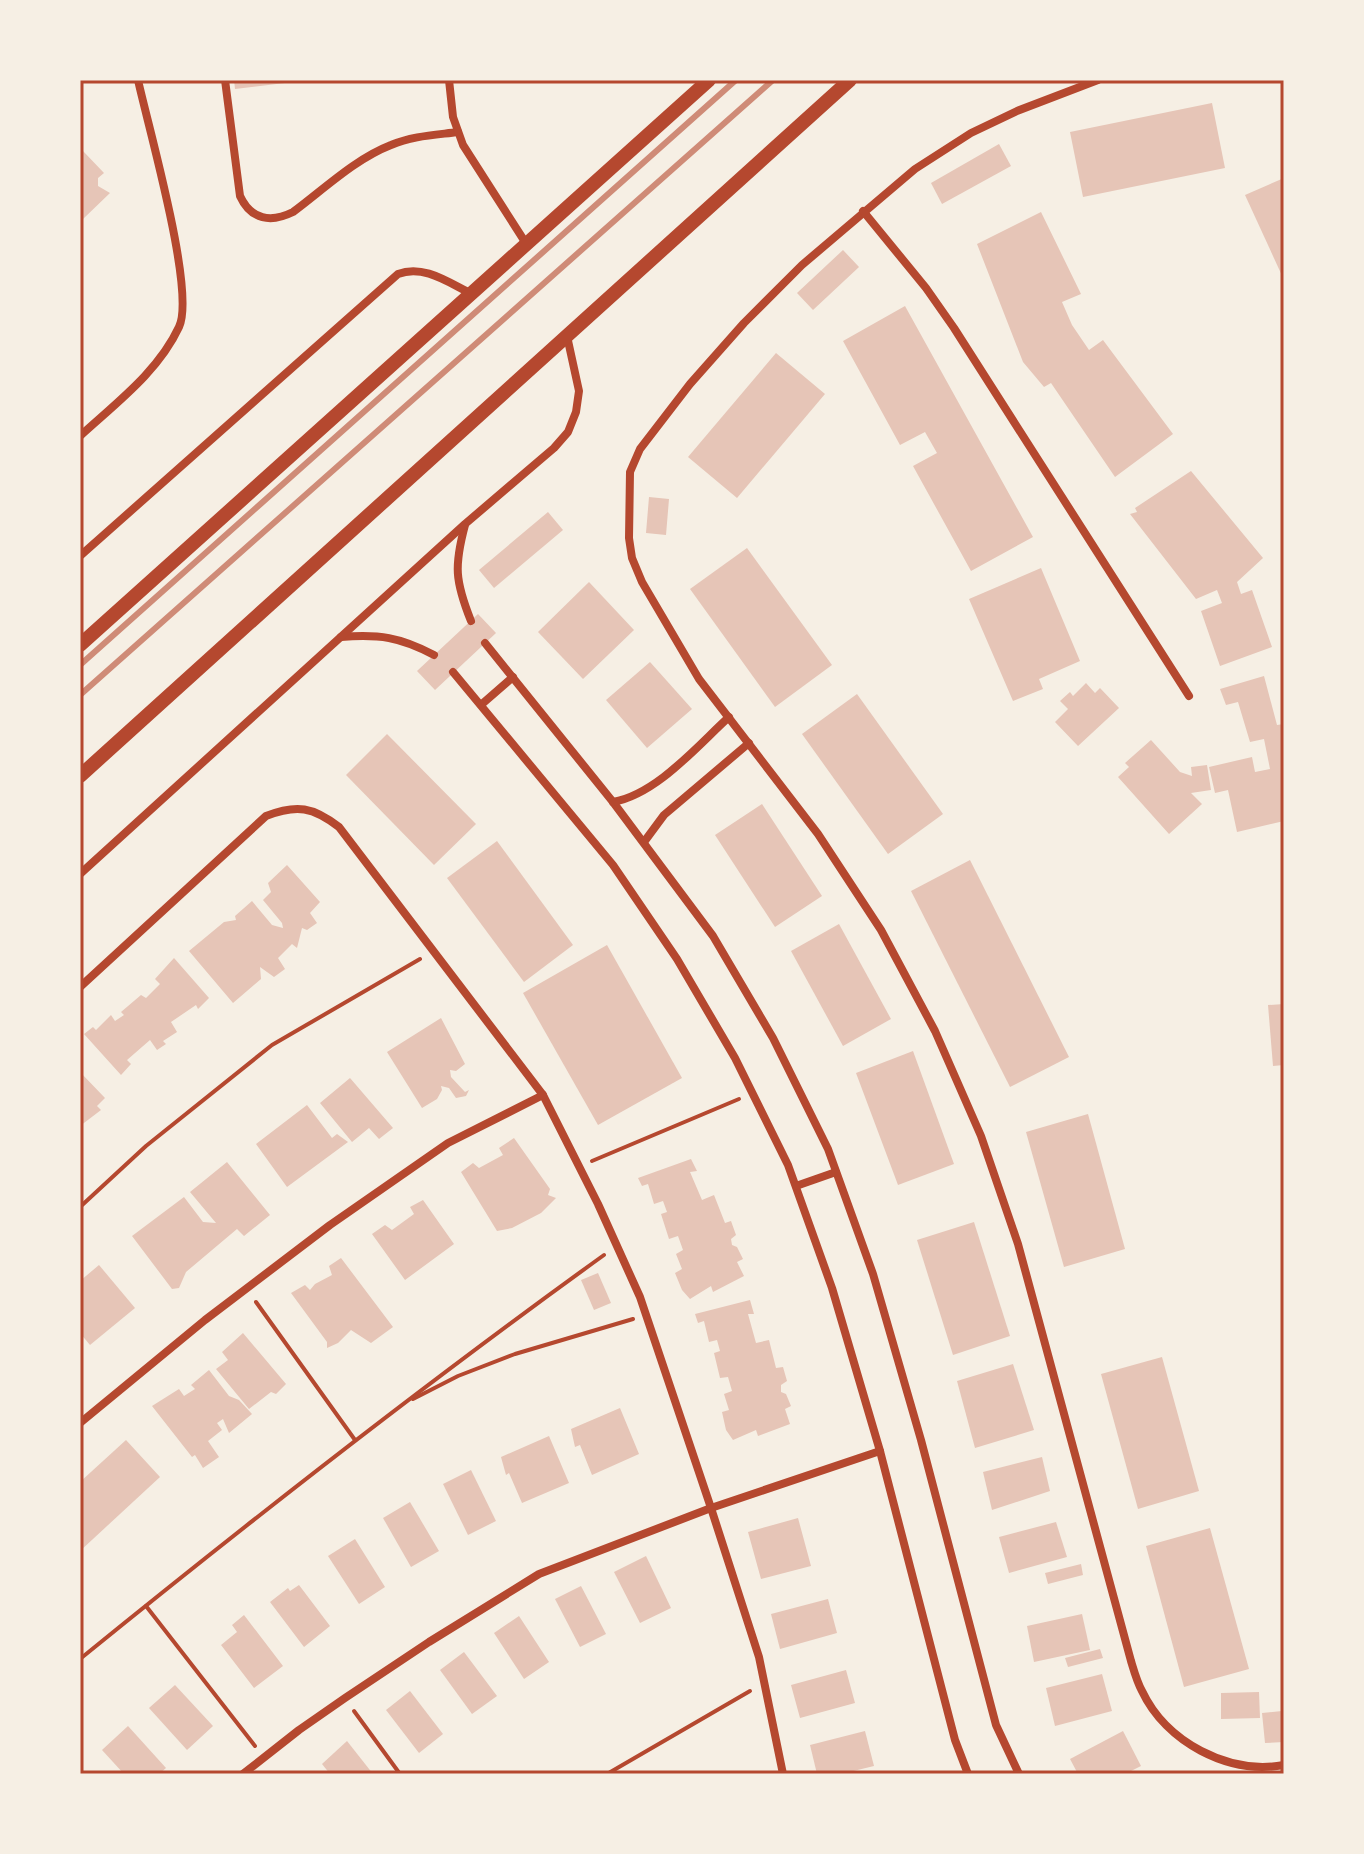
<svg xmlns="http://www.w3.org/2000/svg" width="1364" height="1854" font-family="'Fira Sans Condensed',sans-serif">
	<rect width="100%" height="100%" fill="#f6efe4"/>
	<!-- building -->
	<g fill="#e6c5b7">
		<polygon points="234,80 293,80 293,82 235,89"/>
		<polygon points="1212,103 1225,168 1083,197 1070,132"/>
		<polygon points="999,144 1011,166 942,204 931,183"/>
		<polygon points="83,151 104,173 98,178 98,186 110,193 83,219 80,216 80,154"/>
		<polygon points="1284,178 1284,280 1245,195"/>
		<polygon points="1041,212 1081,294 1062,302 1072,325 1089,350 1103,340 1173,434 1115,477 1051,383 1044,387 1023,362 977,244"/>
		<polygon points="843,250 859,267 813,310 797,293"/>
		<polygon points="905,306 1033,537 971,571 913,466 937,453 925,432 900,445 843,341"/>
		<polygon points="776,353 825,394 737,498 688,457"/>
		<polygon points="1191,471 1263,558 1237,582 1241,594 1252,590 1272,647 1220,666 1201,611 1222,603 1217,590 1196,599 1130,514 1137,512 1135,508"/>
		<polygon points="649,497 669,499 666,535 646,533"/>
		<polygon points="548,512 563,530 494,588 479,570"/>
		<polygon points="747,548 832,665 775,707 690,589"/>
		<polygon points="1041,568 1080,661 1039,679 1043,689 1013,701 969,599"/>
		<polygon points="589,582 634,630 583,679 538,632"/>
		<polygon points="478,614 496,633 435,690 417,671"/>
		<polygon points="650,662 692,709 647,748 606,700"/>
		<polygon points="1264,676 1277,725 1284,724 1284,821 1237,832 1228,790 1215,793 1209,767 1252,757 1255,772 1270,769 1264,739 1250,742 1238,702 1226,705 1220,689"/>
		<polygon points="1086,683 1095,693 1100,688 1119,708 1078,746 1055,722 1068,709 1060,701 1070,692 1073,696"/>
		<polygon points="857,694 943,814 888,854 802,734"/>
		<polygon points="387,734 476,824 434,865 346,775"/>
		<polygon points="1151,740 1180,772 1192,776 1191,767 1207,765 1211,790 1191,793 1202,804 1169,834 1118,777 1129,767 1125,763"/>
		<polygon points="762,804 822,896 775,927 715,835"/>
		<polygon points="497,841 573,945 524,982 447,878"/>
		<polygon points="970,860 1069,1057 1010,1087 911,891"/>
		<polygon points="287,865 320,902 310,913 317,923 307,930 302,928 297,948 292,944 278,958 285,969 274,977 260,967 261,979 233,1003 189,951 224,922 236,920 235,916 252,901 272,925 283,928 282,923 263,900 271,892 268,883"/>
		<polygon points="839,924 891,1019 843,1046 791,951"/>
		<polygon points="607,945 682,1078 598,1125 523,993"/>
		<polygon points="174,958 209,998 198,1009 196,1005 171,1022 177,1032 163,1041 166,1044 157,1050 150,1040 127,1060 131,1064 121,1075 84,1034 93,1027 96,1030 111,1015 115,1021 124,1015 121,1012 141,995 146,998 160,984 155,979"/>
		<polygon points="1284,1004 1284,1065 1273,1066 1268,1005"/>
		<polygon points="441,1018 465,1064 456,1071 450,1070 451,1077 465,1092 469,1090 466,1096 456,1098 449,1088 441,1086 442,1090 437,1099 422,1108 387,1052"/>
		<polygon points="913,1051 954,1164 898,1185 856,1073"/>
		<polygon points="80,1072 105,1098 97,1106 101,1110 80,1126"/>
		<polygon points="350,1078 393,1128 379,1139 369,1128 352,1142 320,1103"/>
		<polygon points="307,1105 332,1138 337,1134 348,1142 287,1187 256,1144"/>
		<polygon points="1088,1114 1125,1249 1064,1267 1026,1132"/>
		<polygon points="514,1138 550,1189 548,1195 556,1198 541,1213 512,1228 497,1231 461,1172 473,1163 479,1168 503,1155 499,1148"/>
		<polygon points="691,1159 697,1171 690,1172 702,1200 714,1195 725,1223 731,1221 736,1235 731,1239 732,1245 737,1247 743,1259 737,1262 744,1276 713,1292 711,1286 690,1299 682,1290 675,1273 682,1269 676,1254 683,1250 678,1236 669,1239 661,1214 667,1212 663,1201 654,1204 648,1184 642,1186 638,1178"/>
		<polygon points="227,1162 270,1215 244,1236 237,1229 186,1272 179,1288 172,1289 132,1236 184,1197 203,1222 216,1223 190,1192"/>
		<polygon points="423,1200 454,1244 405,1280 372,1234 385,1225 392,1230 414,1214 410,1207"/>
		<polygon points="974,1222 1010,1336 953,1355 917,1240"/>
		<polygon points="341,1258 393,1327 371,1343 351,1330 338,1343 327,1348 327,1342 291,1293 305,1285 310,1290 315,1284 332,1275 329,1266"/>
		<polygon points="99,1265 135,1308 90,1345 80,1333 80,1281"/>
		<polygon points="598,1273 611,1303 594,1310 581,1280"/>
		<polygon points="750,1300 754,1314 748,1314 756,1343 769,1340 776,1368 783,1367 787,1381 781,1385 781,1392 786,1394 791,1406 785,1409 790,1424 758,1436 756,1430 733,1440 726,1430 722,1412 729,1410 724,1394 732,1391 728,1377 720,1378 714,1353 720,1351 717,1340 709,1342 704,1321 698,1323 695,1314"/>
		<polygon points="243,1333 286,1384 276,1394 271,1392 249,1409 216,1369 228,1360 222,1352"/>
		<polygon points="1162,1357 1199,1491 1138,1509 1101,1374"/>
		<polygon points="1013,1364 1034,1430 975,1448 957,1381"/>
		<polygon points="209,1370 229,1396 239,1400 252,1414 229,1433 223,1419 217,1423 222,1430 208,1441 219,1457 203,1468 195,1455 192,1457 152,1406 179,1389 184,1396 195,1389 191,1385"/>
		<polygon points="620,1408 639,1454 592,1475 580,1445 575,1447 571,1429"/>
		<polygon points="549,1436 569,1483 522,1503 509,1473 506,1475 501,1457"/>
		<polygon points="126,1440 160,1477 80,1551 80,1482"/>
		<polygon points="1042,1457 1050,1491 992,1510 983,1472"/>
		<polygon points="471,1470 496,1521 468,1535 443,1484"/>
		<polygon points="410,1502 439,1551 411,1567 383,1518"/>
		<polygon points="798,1518 811,1566 761,1579 748,1532"/>
		<polygon points="1056,1522 1067,1557 1009,1573 999,1537"/>
		<polygon points="1210,1528 1249,1669 1184,1687 1146,1546"/>
		<polygon points="355,1539 385,1587 359,1604 328,1556"/>
		<polygon points="646,1556 671,1608 640,1623 614,1572"/>
		<polygon points="1081,1564 1083,1575 1048,1584 1045,1573"/>
		<polygon points="299,1585 330,1626 304,1647 270,1602 288,1588 290,1591"/>
		<polygon points="581,1586 606,1634 580,1647 555,1599"/>
		<polygon points="828,1599 837,1633 780,1649 771,1614"/>
		<polygon points="1082,1614 1090,1650 1034,1662 1027,1626"/>
		<polygon points="244,1615 283,1666 254,1688 221,1645 237,1632 232,1625"/>
		<polygon points="519,1616 549,1662 524,1679 494,1633"/>
		<polygon points="1100,1649 1103,1658 1068,1667 1065,1658"/>
		<polygon points="464,1652 497,1696 472,1714 440,1670"/>
		<polygon points="846,1670 855,1703 800,1718 791,1685"/>
		<polygon points="1102,1674 1112,1711 1055,1726 1046,1688"/>
		<polygon points="175,1685 213,1726 187,1750 149,1708"/>
		<polygon points="410,1691 443,1734 419,1753 386,1710"/>
		<polygon points="1259,1692 1260,1718 1221,1719 1221,1693"/>
		<polygon points="1282,1711 1284,1742 1265,1743 1262,1713"/>
		<polygon points="128,1726 166,1768 159,1774 124,1774 102,1750"/>
		<polygon points="865,1731 874,1766 841,1774 817,1774 810,1745"/>
		<polygon points="1123,1731 1141,1766 1125,1774 1078,1774 1070,1759"/>
		<polygon points="347,1741 373,1774 330,1774 322,1764"/>
	</g>
	<g fill="none" stroke-linecap="round" stroke-linejoin="round">
		<!-- path -->
		<g stroke="#b5482f" stroke-width="4">
			<polyline points="592,1161 739,1099"/>
			<polyline points="80,1207 146,1146 272,1045 420,959"/>
			<polyline points="256,1302 355,1440"/>
			<polyline points="413,1399 458,1376 515,1354 633,1319"/>
			<polyline points="146,1606 255,1746"/>
			<path d="M80,1659C251,1520 425,1384 604,1255"/>
			<polyline points="354,1711 400,1774"/>
			<polyline points="607,1774 750,1691"/>
		</g>
		<!-- minor -->
		<g stroke="#b5482f" stroke-width="8">
			<path d="M225,80L240,196C251,220 271,223 293,212C324,189 355,159 391,145C412,136 435,135 458,132"/>
			<polyline points="449,80 453,117 463,145 527,245"/>
			<path d="M1098,80L1017,111L971,133L915,169L802,265L744,323L690,384L640,449L630,472L629,538L632,558L642,582L699,679L818,834L881,930L935,1031L981,1136L1018,1244L1131,1661C1134,1671 1137,1682 1142,1691C1166,1742 1228,1775 1284,1765"/>
			<polyline points="863,211 926,288 954,328 1189,696"/>
			<path d="M80,436C116,403 158,372 179,327C196,292 148,126 138,80"/>
			<path d="M465,525C454,566 455,581 471,621"/>
			<path d="M80,556L398,274C424,264 449,283 472,294"/>
			<path d="M341,637C379,634 400,637 434,655"/>
			<polyline points="485,643 613,802 713,936 773,1038 828,1149 873,1274 921,1440 996,1725 1019,1774"/>
			<polyline points="453,672 613,865 677,959 735,1058 788,1165 832,1288 880,1451 955,1740 968,1774"/>
			<polyline points="482,704 513,677"/>
			<path d="M613,802C657,794 697,746 729,717"/>
			<polyline points="644,842 664,815 749,743"/>
			<polyline points="80,874 465,524 554,448 568,432 576,412 579,391 567,336"/>
			<path d="M80,987L266,816C297,804 313,807 339,827L543,1095L598,1204L640,1297L711,1508L759,1657L783,1774"/>
			<polyline points="796,1186 836,1172"/>
			<polyline points="80,1423 205,1320 330,1225 448,1143 543,1095"/>
			<polyline points="243,1774 299,1730 345,1698 429,1642 539,1574 711,1508 880,1451"/>
		</g>
		<!-- secondary -->
		<g stroke="#b5482f" stroke-width="14">
			<polyline points="80,645 709,80"/>
			<polyline points="80,776 850,80"/>
		</g>
		<!-- rail -->
		<g stroke="#cf8b77" stroke-width="6">
			<polyline points="80,665 736,80"/>
			<polyline points="80,695 773,80"/>
		</g>
	</g>
	<!-- border -->
	<rect width="1364" height="1854" fill="none" stroke="#f6efe4" stroke-width="164"/>
	<rect x="82" y="82" width="1200" height="1690" fill="none" stroke="#b5482f" stroke-width="3"/>
</svg>
